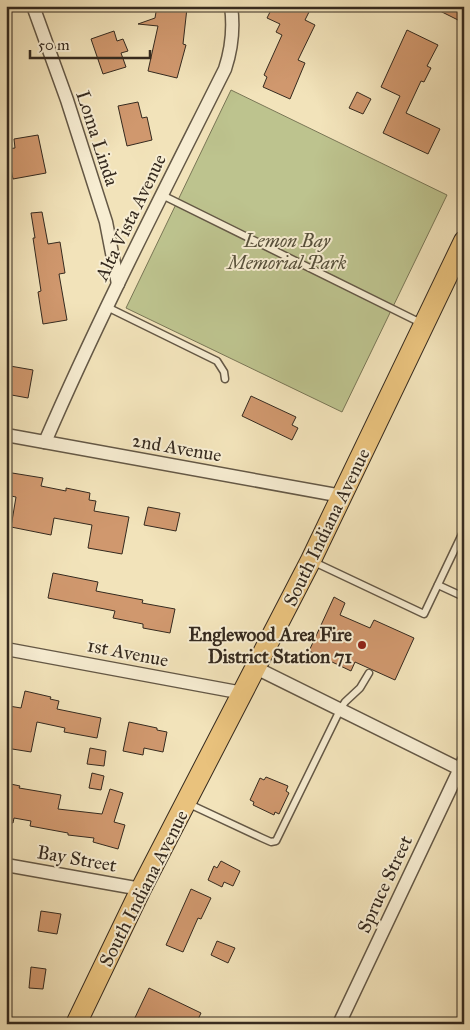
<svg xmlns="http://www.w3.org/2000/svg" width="470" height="1030" font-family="'IM FELL Great Primer',serif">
	<rect width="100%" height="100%" fill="#f2e3ba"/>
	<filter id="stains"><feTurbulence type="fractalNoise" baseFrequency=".004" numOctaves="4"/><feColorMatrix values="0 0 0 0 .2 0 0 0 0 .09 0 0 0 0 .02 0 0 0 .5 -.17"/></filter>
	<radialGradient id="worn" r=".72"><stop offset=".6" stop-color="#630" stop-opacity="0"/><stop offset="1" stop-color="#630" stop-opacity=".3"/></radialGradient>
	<!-- green -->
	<polygon fill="#bdc38e" stroke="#797656" points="231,90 447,195 342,412 126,308"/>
	<!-- building -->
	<g fill="#d0986e" stroke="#352a1f">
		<polygon points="157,6 185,6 184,8 187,8 183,44 186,45 177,78 148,71 158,26 138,24 155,18"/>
		<polygon points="273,6 312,6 305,20 315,25 298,60 305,63 290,99 263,87 267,77 264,75 282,35 276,32 280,24 267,18"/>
		<polygon points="430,6 464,6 464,23"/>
		<polygon points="407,30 438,45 427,66 431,68 424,82 421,81 406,113 440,129 428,154 383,133 400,96 381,87"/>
		<polygon points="114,31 117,41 123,39 128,51 121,53 126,67 103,74 91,39"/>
		<polygon points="357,92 371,99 363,114 349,108"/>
		<polygon points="138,102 142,118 147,117 152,140 127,146 118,106"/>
		<polygon points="38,135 46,173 13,179 7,149 15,148 14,139"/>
		<polygon points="42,212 48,244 60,242 65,273 59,274 67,320 43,324 38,292 41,291 33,238 35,238 31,213"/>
		<polygon points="10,366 33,370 28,398 6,394 6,381"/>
		<polygon points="251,396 296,417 292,425 298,428 292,440 242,416"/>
		<polygon points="6,472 43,478 41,486 66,491 66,488 90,493 89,500 96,501 94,511 129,517 122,554 88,548 92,525 54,518 51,535 11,527 16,497 6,495"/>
		<polygon points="148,507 180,513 176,531 144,525"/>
		<polygon points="53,573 98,582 96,591 143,600 142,603 175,609 170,633 143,628 143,624 113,618 115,611 48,598"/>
		<polygon points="334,597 345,603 340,615 370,628 374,620 414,638 395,680 355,662 351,671 309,651"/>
		<polygon points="25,691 51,697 50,699 59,701 57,709 101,718 97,738 64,732 65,728 37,722 31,752 6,748 6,719 9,706 21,708"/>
		<polygon points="129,722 157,728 157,730 167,732 163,752 144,748 143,755 123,751"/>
		<polygon points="90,748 106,751 104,766 87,764"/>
		<polygon points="92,773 104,776 101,790 89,788"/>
		<polygon points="266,777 288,786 286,791 289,793 279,814 275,812 274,815 253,805 254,802 250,800 260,778 264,780"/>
		<polygon points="6,783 20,786 19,788 61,795 58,809 102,814 110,789 123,793 114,822 125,825 118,849 93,842 94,838 68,835 68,833 30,826 31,821 14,818 13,823 6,822"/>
		<polygon points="221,861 240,871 233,886 224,882 222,887 208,880 214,866 217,868"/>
		<polygon points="191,889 211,898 201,919 198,918 183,952 166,945"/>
		<polygon points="41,911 61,914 57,934 38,931"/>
		<polygon points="217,941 235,948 228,963 211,955"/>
		<polygon points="31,967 46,969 43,989 29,988"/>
		<polygon points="149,988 201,1013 196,1024 132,1024"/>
	</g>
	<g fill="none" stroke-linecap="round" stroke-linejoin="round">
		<defs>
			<g id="lane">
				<polyline points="162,195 423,324"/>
				<polyline points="107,307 217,361 224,372 225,379"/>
				<polyline points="314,562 424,614 464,530"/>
				<polyline points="438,585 464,597"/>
				<polyline points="187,803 262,838 271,842 276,841 340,710 345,702 360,688 369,673"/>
			</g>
			<g id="street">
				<polyline points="33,6 67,100 106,222 118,284"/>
				<polyline points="6,435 342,496"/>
				<path d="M45,442C100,315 163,193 225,69C232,48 234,28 231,6"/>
				<polyline points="6,649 243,693"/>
				<polyline points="256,668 464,771"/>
				<polyline points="6,865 141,889"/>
				<polyline points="339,1024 464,760"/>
			</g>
			<polyline id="primary" points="76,1024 141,889 311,560 464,241"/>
		</defs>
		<!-- lane casing -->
		<use href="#lane" stroke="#645846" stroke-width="9"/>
		<!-- street casing -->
		<use href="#street" stroke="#645846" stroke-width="15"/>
		<!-- primary casing -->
		<use href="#primary" stroke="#352a1f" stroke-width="22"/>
		<!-- lane -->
		<use href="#lane" stroke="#f7edd2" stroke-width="6"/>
		<!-- street -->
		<use href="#street" stroke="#f7edd2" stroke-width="12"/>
		<!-- primary -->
		<use href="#primary" stroke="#e9c27d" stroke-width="20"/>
	</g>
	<!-- markers -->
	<circle fill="#8f2418" stroke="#f7edd2" stroke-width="2" cx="362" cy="645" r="5"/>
	<g text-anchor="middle" stroke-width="4" stroke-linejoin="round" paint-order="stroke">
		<!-- street labels -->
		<g font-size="19" fill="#352a1f" stroke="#f7edd2">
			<text transform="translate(98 138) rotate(72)" y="7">Loma Linda</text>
			<text transform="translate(130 217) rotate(-64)" y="7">Alta Vista Avenue</text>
			<text transform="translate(177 447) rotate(10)" y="7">2nd Avenue</text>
			<text transform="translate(326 527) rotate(-64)" y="7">South Indiana Avenue</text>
			<text transform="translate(128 652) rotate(11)" y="7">1st Avenue</text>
			<text transform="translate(77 858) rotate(10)" y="7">Bay Street</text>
			<text transform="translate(384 884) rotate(-65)" y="7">Spruce Street</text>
			<text transform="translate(143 888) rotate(-63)" y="7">South Indiana Avenue</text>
		</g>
		<!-- park labels -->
		<g font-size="19" font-style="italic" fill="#57503b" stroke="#f7edd2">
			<text x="287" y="247">Lemon Bay<tspan x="287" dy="22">Memorial Park</tspan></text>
		</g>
		<!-- poi labels -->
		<g font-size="19" font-weight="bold" fill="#352a1f" stroke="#f7edd2" text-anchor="end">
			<text x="352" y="641">Englewood Area Fire<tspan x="352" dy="22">District Station 71</tspan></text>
		</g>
	</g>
	<!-- margin -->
	<rect width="470" height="1030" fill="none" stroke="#f2e3ba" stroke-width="25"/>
	<rect x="8" y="8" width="455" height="1015" fill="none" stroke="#352a1f" stroke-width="2.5"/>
	<rect x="12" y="12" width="445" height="1005" fill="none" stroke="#352a1f"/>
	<!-- scale -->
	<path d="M30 50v8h120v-8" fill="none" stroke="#352a1f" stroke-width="2.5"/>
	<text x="38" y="50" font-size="15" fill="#352a1f" stroke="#f7edd2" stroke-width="4" paint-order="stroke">50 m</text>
	<rect width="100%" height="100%" filter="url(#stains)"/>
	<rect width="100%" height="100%" fill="url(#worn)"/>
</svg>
